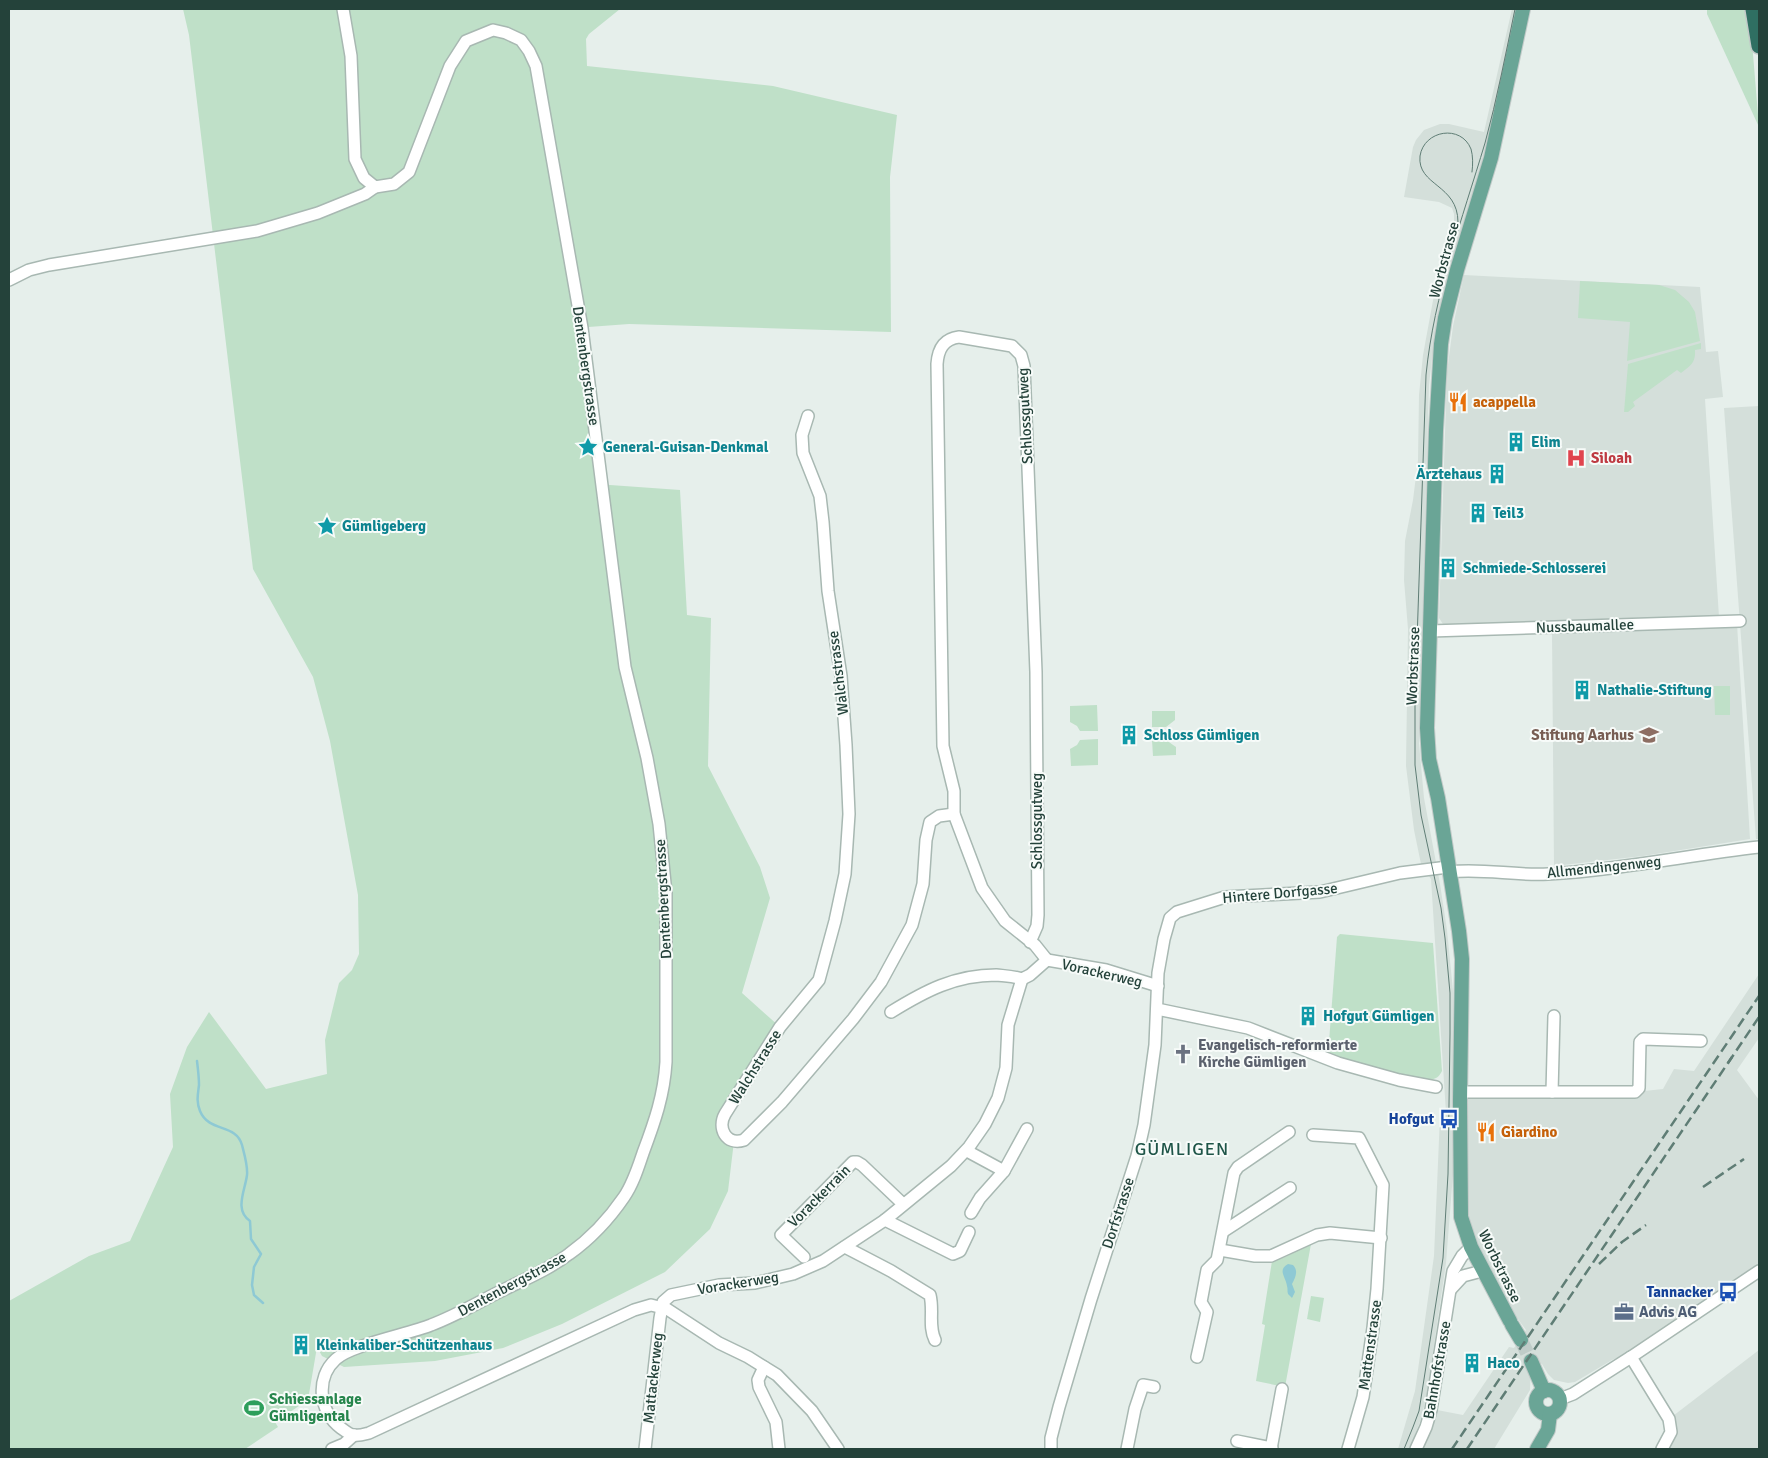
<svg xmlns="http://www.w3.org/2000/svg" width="1768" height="1458" font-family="Signika,sans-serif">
	<rect width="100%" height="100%" fill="#e6efeb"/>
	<!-- built -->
	<g fill="#d4dfda">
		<polygon points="1512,9 1518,9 1492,134 1442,299 1432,359 1429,385 1419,743 1424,798 1440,884 1447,930 1453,991 1455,1116 1453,1174 1446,1263 1427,1393 1421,1419 1411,1445 1408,1449 1398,1449 1415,1391 1434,1256 1440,1116 1446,1113 1431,879 1421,864 1414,830 1406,766 1408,629 1404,580 1405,541 1413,500 1418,460 1419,395 1423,355 1434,295 1454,229 1454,214 1452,208 1439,202 1404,197 1413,147 1416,140 1424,130 1440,124 1449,124 1484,132"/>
		<polygon points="1464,275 1700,287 1706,352 1718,351 1723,397 1705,399 1719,617 1445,627 1439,618 1447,372 1453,326"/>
		<polygon points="1759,406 1759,839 1756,839 1724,408"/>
		<polygon points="1737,624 1750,839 1643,856 1554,866 1552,631"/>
		<polygon points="1759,974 1759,1038 1737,1070 1759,1100 1759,1271 1654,1341 1612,1360 1575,1382 1568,1383 1554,1380 1548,1374 1542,1364 1531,1361 1530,1390 1494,1449 1420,1449 1437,1410 1463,1415 1509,1347 1514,1348 1526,1330 1482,1271 1463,1227 1460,1092 1635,1092 1663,1089 1674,1069 1694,1071"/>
		<polygon points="1759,1350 1759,1449 1666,1449 1669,1419"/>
	</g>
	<!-- green -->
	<g fill="#bfe0c8">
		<polygon points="183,9 620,9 589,34 586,39 587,66 773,86 897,115 890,177 891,332 629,324 575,328 596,484 680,490 687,615 711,618 708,766 760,867 770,898 742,993 780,1027 722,1121 734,1141 728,1191 710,1229 665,1272 562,1324 503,1348 435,1361 344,1367 322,1356 317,1347 308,1400 275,1422 278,1427 245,1449 9,1449 9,1301 89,1256 130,1241 173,1147 170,1094 187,1047 209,1012 266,1089 327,1074 325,1040 339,983 352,970 359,954 358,895 330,741 313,677 253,569 189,35"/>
		<polygon points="1707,9 1747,9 1752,42 1759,127 1707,14"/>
		<polygon points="1580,281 1659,285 1675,290 1689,302 1695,312 1700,341 1627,361 1630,322 1578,318"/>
		<path d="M1701,343V349L1695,350C1696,363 1690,366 1681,373L1677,370L1633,402L1635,406L1628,412H1624L1628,364Z"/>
		<polygon points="1714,686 1730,686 1730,715 1715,715"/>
		<polygon points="1097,705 1098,731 1080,731 1077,726 1070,722 1070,706"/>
		<polygon points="1152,711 1175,711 1175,720 1166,727 1152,727"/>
		<polygon points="1098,739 1098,765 1071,766 1070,749 1077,745 1080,740"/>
		<polygon points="1152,740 1166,740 1176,747 1176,755 1153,756"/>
		<path d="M1340,934L1433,943L1442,1071C1439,1077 1436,1079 1429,1080L1374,1069L1328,1055L1337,937Z"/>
		<polygon points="1311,1244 1285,1387 1256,1381 1265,1325 1262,1324 1272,1261 1285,1257"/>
		<polygon points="1311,1296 1324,1298 1320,1322 1307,1319"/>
	</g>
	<!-- water -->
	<path fill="#8ec9d4" d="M1288,1264L1293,1265C1299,1271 1295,1278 1292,1284L1295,1292L1292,1298L1288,1294C1287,1291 1288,1289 1287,1286C1286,1277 1277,1270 1288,1264Z"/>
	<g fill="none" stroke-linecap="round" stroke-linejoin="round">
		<!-- stream -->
		<path stroke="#8ec9d4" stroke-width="2.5" d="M197,1061C198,1069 199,1077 199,1085C198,1094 196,1101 200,1111C209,1133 236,1123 242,1145C244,1153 248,1166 247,1175C245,1191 234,1210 250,1221L251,1239L261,1254L254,1267L252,1285L254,1295L263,1303"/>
		<!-- major-tunnel -->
		<polyline stroke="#bfccc8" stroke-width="14" stroke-dasharray="14 7" stroke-linecap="butt" points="1521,1340 1531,1361"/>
		<defs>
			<g id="minor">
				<path d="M343,9L351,56L355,159L364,178L375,187L394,184L409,172L450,66L466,41L493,30L506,33L521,40L529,51L536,66L582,328L625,667L647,758L659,824L666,893V1062C664,1095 655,1121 643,1153C638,1168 633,1184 624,1197C609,1219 590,1239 569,1254C548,1270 523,1280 499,1292C477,1303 455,1316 431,1325C409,1334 351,1345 336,1359C315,1378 319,1412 341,1428C345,1431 350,1435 354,1435C359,1436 365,1434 369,1433L634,1310L651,1305L667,1309L719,1343L748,1357L777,1375L812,1411L838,1449"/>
				<polyline points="9,280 29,270 49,265 257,231 318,213 365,194 375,187"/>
				<path d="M808,416L802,435L803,453L820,496L823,522L828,591L841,676L846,745L849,814L845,874L835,921L819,980L780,1027L725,1114C717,1128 726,1146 744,1140L782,1102L853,1019L881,982L912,925L923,884L926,840L930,822L939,816L954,814"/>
				<polyline points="1430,631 1740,621"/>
				<path d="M1449,872C1483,868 1514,876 1548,874C1619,870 1689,855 1759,847"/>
				<path d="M1030,942L1037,926L1038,915L1036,672L1024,366L1021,355L1012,346L959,337C943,339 938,350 937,364L943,746L954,791V814L982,888L1005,921L1035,945L1047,960"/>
				<polyline points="1047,960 1106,970 1158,986"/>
				<polyline points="1157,1009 1248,1028 1338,1063 1399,1080 1436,1087"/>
				<path d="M891,1012C925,991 955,975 996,975C1005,976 1013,976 1022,979L1030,975L1047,960"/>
				<polyline points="1460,1092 1635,1092 1639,1088 1640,1042 1643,1039 1701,1041"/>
				<polyline points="1552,1092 1554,1016"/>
				<polyline points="1313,1135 1359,1138 1383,1185 1382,1203 1377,1289 1373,1328 1363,1397 1348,1449"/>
				<polyline points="967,1151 1004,1171 980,1198 971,1213"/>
				<polyline points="1004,1171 1027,1129"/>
				<polyline points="885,1220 953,1254 960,1251 969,1232"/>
				<polyline points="1224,1231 1290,1188"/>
				<path d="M845,1247L891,1271L930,1295C934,1311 928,1326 935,1340"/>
				<polyline points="1220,1250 1255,1256 1271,1256 1317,1235 1330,1233 1381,1238"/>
				<polyline points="804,1257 781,1235 853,1162 857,1162 862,1165 903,1204"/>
				<polyline points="1451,1289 1463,1276 1482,1271"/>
				<polyline points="1197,1357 1207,1312 1201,1302 1207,1270 1217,1260 1234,1173 1238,1167 1289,1132"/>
				<polyline points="1631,1357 1669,1419 1671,1432 1662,1449"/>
				<polyline points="764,1367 758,1380 759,1387 776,1422 779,1449"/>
				<polyline points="1560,1399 1573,1394 1631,1357 1759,1271"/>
				<polyline points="1237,1441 1272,1448"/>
				<polyline points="332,1449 344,1444 354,1435"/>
				<polyline points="645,1449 660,1318 663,1302 671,1295 719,1285 755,1283 772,1279 793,1274 823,1261 885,1220 951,1166 969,1147 985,1124 998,1098 1006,1068 1008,1025 1022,979"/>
				<polyline points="1051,1449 1051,1438 1059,1407 1091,1299 1137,1156 1144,1125 1155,1045 1158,973 1164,939 1170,918 1177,912 1225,897 1320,892 1400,873 1448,867"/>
				<polyline points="1127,1449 1135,1409 1143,1385 1154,1387"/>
				<polyline points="1271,1449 1282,1389"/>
				<polyline points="1416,1449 1426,1427 1431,1410 1453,1271 1462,1256 1471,1247"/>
			</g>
			<g id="major">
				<polyline points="1510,1321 1471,1247 1461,1217 1460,1102 1462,959 1459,931 1438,798 1429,759 1427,728 1436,430 1441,344 1445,318 1457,270 1491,158 1523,9"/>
				<polyline points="1512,1325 1521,1340"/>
				<polyline points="1531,1361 1544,1391"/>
				<circle cx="1548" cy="1402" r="12"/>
				<polyline points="1537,1449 1548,1430 1550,1414"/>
			</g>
			<polyline id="highway" points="1753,9 1759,46"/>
		</defs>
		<!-- minor casing -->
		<use href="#minor" stroke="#a8b8b2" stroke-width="14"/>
		<!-- major casing -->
		<use href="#major" stroke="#c2cac8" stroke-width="16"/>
		<!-- highway casing -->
		<use href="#highway" stroke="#c2cac8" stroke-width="18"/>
		<!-- minor -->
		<use href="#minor" stroke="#fff" stroke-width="11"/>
		<!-- major -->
		<use href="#major" stroke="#6aa596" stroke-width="14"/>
		<!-- highway -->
		<use href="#highway" stroke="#2f6f62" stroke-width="15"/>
		<!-- tram -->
		<g stroke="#5f7d75" stroke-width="1">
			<path d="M1458,222C1458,184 1417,186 1420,156C1424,130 1461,124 1471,149C1473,156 1473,164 1472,172"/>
			<path d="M1404,1449L1413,1427L1419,1411L1443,1258L1448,1174L1450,1034V993L1445,938L1441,908L1421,815L1415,765V700L1426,375C1434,294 1462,220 1485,143C1497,99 1506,53 1515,9"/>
		</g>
		<!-- rail -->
		<g stroke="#5f7d75" stroke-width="2.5" stroke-dasharray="10 5" stroke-linecap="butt">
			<polyline points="1728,1063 1759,1017"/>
			<polyline points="1703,1187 1744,1159"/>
			<polyline points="1599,1264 1622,1242 1646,1225"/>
			<polyline points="1452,1449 1759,996"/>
			<polyline points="1467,1449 1732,1057"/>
		</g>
	</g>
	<!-- icons -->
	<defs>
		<symbol id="restaurant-bare" viewBox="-9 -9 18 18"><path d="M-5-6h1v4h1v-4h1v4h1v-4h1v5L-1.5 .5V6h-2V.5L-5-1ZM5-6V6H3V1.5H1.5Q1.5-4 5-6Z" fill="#e8710a" stroke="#f7fbf9" stroke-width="2.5" paint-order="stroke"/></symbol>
		<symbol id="building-bare" viewBox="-9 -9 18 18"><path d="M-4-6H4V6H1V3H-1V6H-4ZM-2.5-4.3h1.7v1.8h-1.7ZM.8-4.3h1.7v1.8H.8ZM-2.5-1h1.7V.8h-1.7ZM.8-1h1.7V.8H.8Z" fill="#0f9aa8" stroke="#f7fbf9" stroke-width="2.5" paint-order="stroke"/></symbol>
		<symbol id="sight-bare" viewBox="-9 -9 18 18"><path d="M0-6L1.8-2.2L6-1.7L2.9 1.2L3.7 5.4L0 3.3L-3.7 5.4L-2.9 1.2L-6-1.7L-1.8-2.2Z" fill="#0f9aa8" stroke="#f7fbf9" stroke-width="2.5" paint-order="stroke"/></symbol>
		<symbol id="hospital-bare" viewBox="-9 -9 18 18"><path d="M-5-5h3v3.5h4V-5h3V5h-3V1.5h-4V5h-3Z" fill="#e0444e" stroke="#f7fbf9" stroke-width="2.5" paint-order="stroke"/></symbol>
		<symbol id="school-bare" viewBox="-9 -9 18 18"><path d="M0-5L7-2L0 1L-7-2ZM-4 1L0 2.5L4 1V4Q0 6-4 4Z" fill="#8d6e63" stroke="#f7fbf9" stroke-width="2.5" paint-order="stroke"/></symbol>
		<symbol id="church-bare" viewBox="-9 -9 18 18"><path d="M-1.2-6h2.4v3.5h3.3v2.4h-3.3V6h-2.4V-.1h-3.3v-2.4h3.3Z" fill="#6b7280" stroke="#f7fbf9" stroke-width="2.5" paint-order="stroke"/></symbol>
		<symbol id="bus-bare" viewBox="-9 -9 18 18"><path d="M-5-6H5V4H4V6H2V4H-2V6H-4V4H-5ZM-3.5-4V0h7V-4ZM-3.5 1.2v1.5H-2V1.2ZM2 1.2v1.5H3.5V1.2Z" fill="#1a4fb4" stroke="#f7fbf9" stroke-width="2.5" paint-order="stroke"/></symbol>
		<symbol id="office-bare" viewBox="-9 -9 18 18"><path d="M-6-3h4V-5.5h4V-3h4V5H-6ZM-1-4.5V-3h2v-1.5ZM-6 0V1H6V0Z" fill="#5c6f8a" stroke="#f7fbf9" stroke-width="2.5" paint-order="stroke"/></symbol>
		<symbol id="stadium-bare" viewBox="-9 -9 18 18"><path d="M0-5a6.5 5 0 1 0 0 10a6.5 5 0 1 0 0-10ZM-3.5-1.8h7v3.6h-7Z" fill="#2e9e5b" stroke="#f7fbf9" stroke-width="2.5" paint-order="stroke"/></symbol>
	</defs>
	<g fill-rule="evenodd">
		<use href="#restaurant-bare" x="1444" y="388" width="28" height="28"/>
		<use href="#building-bare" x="1502" y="428" width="28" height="28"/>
		<use href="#sight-bare" x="574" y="433" width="28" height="28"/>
		<use href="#hospital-bare" x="1562" y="444" width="28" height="28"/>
		<use href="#building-bare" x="1483" y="460" width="28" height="28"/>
		<use href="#building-bare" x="1464" y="499" width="28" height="28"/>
		<use href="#sight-bare" x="313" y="512" width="28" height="28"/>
		<use href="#building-bare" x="1434" y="554" width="28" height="28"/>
		<use href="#building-bare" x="1568" y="676" width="28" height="28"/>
		<use href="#building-bare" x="1115" y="721" width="28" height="28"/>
		<use href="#school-bare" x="1635" y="721" width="28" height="28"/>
		<use href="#building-bare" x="1294" y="1002" width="28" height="28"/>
		<use href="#church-bare" x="1169" y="1040" width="28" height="28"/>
		<use href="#bus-bare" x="1435" y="1105" width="28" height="28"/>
		<use href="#restaurant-bare" x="1472" y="1118" width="28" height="28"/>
		<use href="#bus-bare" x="1714" y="1278" width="28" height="28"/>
		<use href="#office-bare" x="1610" y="1298" width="28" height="28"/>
		<use href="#building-bare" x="287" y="1331" width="28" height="28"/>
		<use href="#building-bare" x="1458" y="1349" width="28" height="28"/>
		<use href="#stadium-bare" x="240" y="1394" width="28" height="28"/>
	</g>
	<g text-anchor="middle" stroke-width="4" stroke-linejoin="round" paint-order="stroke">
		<!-- street labels -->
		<g font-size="15" fill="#24423a" stroke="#f7fbf9">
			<text transform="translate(1444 260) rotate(-75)" y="5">Worbstrasse</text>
			<text transform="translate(586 366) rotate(82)" y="5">Dentenbergstrasse</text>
			<text transform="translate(1025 416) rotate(-93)" y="5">Schlossgutweg</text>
			<text transform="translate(1585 626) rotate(-2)" y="5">Nussbaumallee</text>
			<text transform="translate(1413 666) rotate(-88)" y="5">Worbstrasse</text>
			<text transform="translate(838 673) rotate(-97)" y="5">Walchstrasse</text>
			<text transform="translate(1037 821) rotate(-90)" y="5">Schlossgutweg</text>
			<text transform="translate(1604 867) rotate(-6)" y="5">Allmendingenweg</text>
			<text transform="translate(1280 893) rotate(-5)" y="5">Hintere Dorfgasse</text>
			<text transform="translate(663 899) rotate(-93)" y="5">Dentenbergstrasse</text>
			<text transform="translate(1102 973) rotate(13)" y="5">Vorackerweg</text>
			<text transform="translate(755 1067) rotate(-58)" y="5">Walchstrasse</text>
			<text transform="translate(819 1196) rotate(-45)" y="5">Vorackerrain</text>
			<text transform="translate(1118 1213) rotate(-72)" y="5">Dorfstrasse</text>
			<text transform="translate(1500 1266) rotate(64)" y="5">Worbstrasse</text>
			<text transform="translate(738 1283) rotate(-9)" y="5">Vorackerweg</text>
			<text transform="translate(512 1284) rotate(-28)" y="5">Dentenbergstrasse</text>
			<text transform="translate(1370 1345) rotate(-82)" y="5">Mattenstrasse</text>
			<text transform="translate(1437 1370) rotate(-80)" y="5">Bahnhofstrasse</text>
			<text transform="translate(653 1378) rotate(-84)" y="5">Mattackerweg</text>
		</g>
		<!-- food labels -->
		<g font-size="15" font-weight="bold" fill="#c56008" stroke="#f7fbf9" text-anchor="start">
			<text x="1473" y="407">acappella</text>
			<text x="1501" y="1137">Giardino</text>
		</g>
		<!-- culture labels -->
		<g font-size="15" font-weight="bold" fill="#0d838f" stroke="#f7fbf9" text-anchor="start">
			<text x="1531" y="447">Elim</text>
			<text x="603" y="452">General-Guisan-Denkmal</text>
			<text x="1482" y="479" text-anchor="end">Ärztehaus</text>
			<text x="1493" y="518">Teil3</text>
			<text x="342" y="531">Gümligeberg</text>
			<text x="1463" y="573">Schmiede-Schlosserei</text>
			<text x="1597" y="695">Nathalie-Stiftung</text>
			<text x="1144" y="740">Schloss Gümligen</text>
			<text x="1323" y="1021">Hofgut Gümligen</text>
			<text x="316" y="1350">Kleinkaliber-Schützenhaus</text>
			<text x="1487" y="1368">Haco</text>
		</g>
		<!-- health labels -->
		<g font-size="15" font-weight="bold" fill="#be3a42" stroke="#f7fbf9" text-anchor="start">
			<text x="1591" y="463">Siloah</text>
		</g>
		<!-- education labels -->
		<g font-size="15" font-weight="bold" fill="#785e54" stroke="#f7fbf9" text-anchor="end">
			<text x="1634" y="740">Stiftung Aarhus</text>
		</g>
		<!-- worship labels -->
		<g font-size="15" font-weight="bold" fill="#5b616d" stroke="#f7fbf9" text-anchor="start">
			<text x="1198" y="1050">Evangelisch-reformierte<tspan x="1198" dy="17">Kirche Gümligen</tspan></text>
		</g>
		<!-- transit labels -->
		<g font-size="15" font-weight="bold" fill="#164399" stroke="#f7fbf9" text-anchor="end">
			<text x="1434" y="1124">Hofgut</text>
			<text x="1713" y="1297">Tannacker</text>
		</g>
		<!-- service labels -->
		<g font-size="15" font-weight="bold" fill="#4e5e75" stroke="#f7fbf9" text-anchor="start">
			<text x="1639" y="1317">Advis AG</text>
		</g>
		<!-- leisure labels -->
		<g font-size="15" font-weight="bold" fill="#27864d" stroke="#f7fbf9" text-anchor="start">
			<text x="269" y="1404">Schiessanlage<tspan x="269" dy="17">Gümligental</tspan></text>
		</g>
		<!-- quarter labels -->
		<g font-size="18" letter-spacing="1" fill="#1f5548" stroke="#f7fbf9">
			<text x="1182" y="1155">GÜMLIGEN</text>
		</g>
	</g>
	<!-- border -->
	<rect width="1768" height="1458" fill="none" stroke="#24423a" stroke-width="20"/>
</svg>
